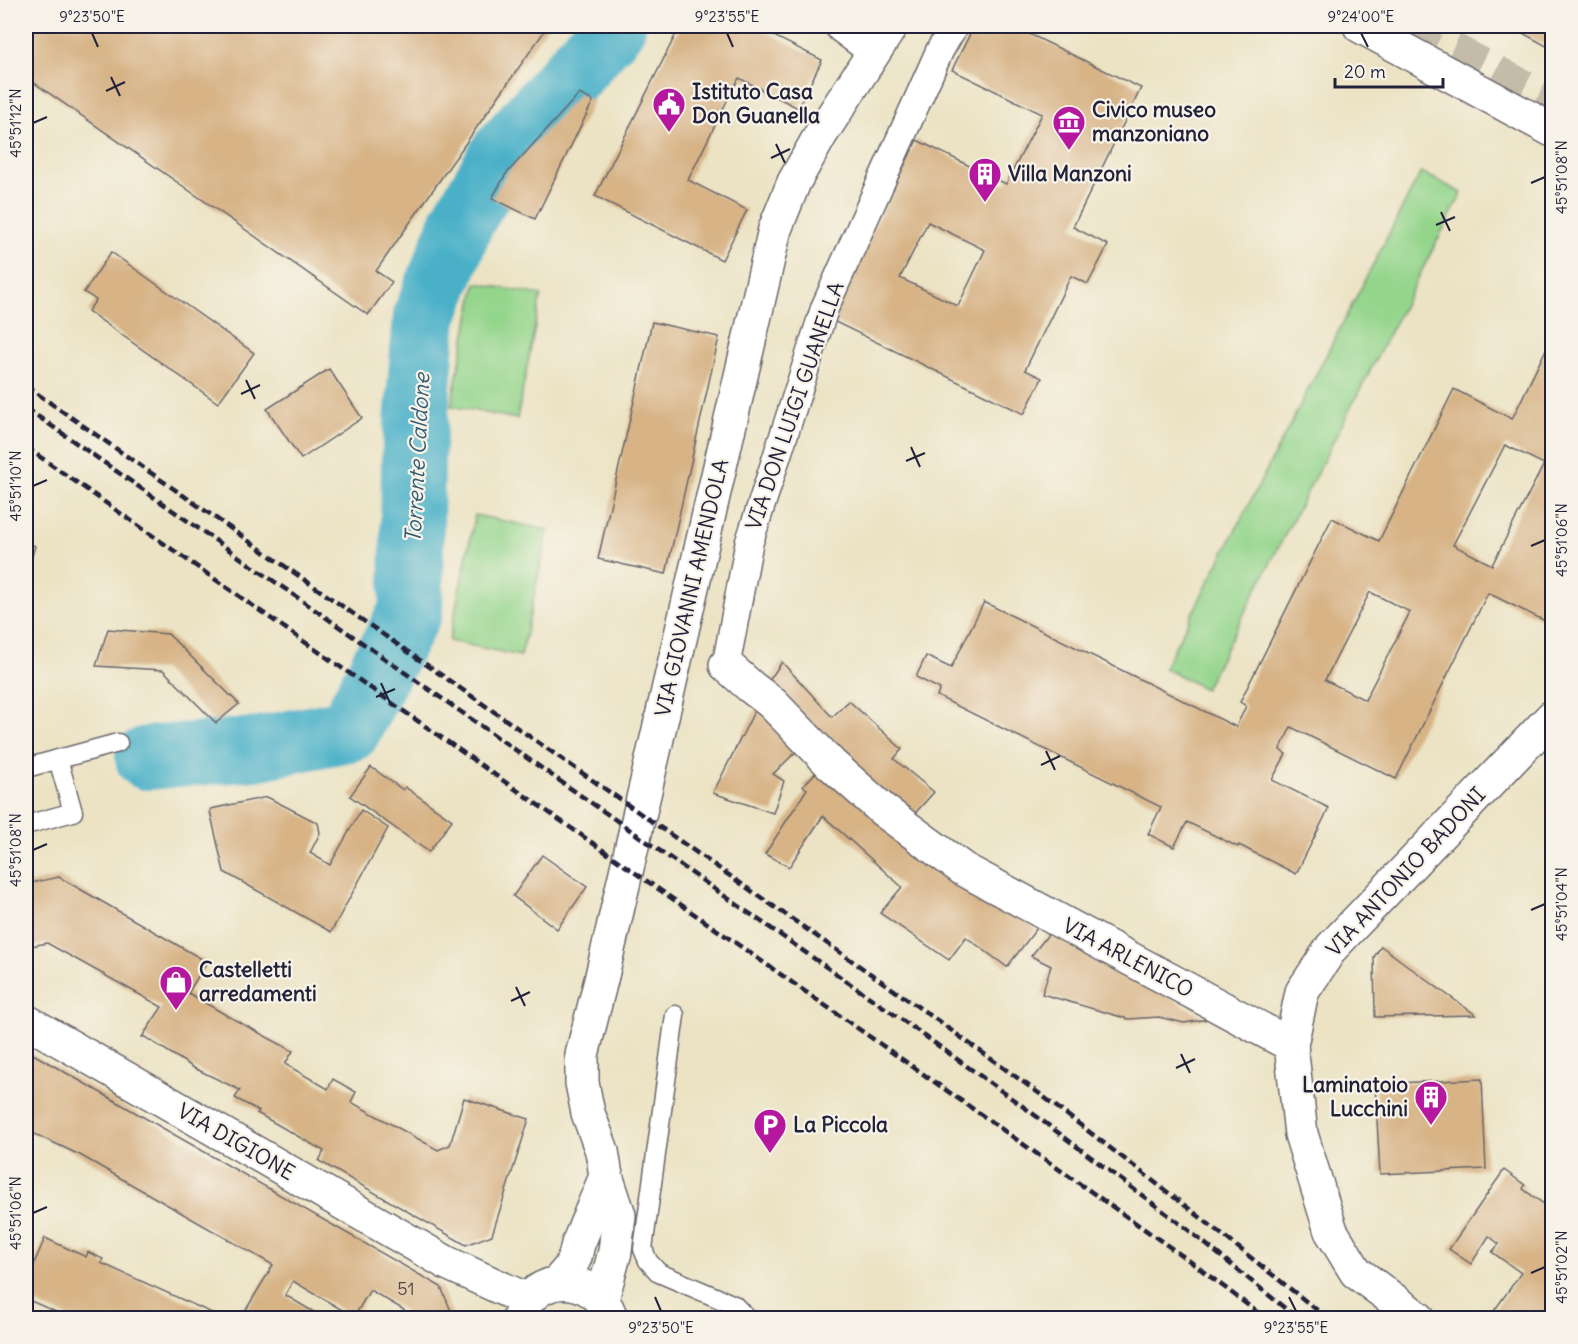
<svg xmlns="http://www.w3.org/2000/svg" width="1578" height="1344" font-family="Delius,sans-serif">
	<rect width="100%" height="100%" fill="#f7f3e8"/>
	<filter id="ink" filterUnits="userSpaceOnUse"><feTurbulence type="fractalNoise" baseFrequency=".0167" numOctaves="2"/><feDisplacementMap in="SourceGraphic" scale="12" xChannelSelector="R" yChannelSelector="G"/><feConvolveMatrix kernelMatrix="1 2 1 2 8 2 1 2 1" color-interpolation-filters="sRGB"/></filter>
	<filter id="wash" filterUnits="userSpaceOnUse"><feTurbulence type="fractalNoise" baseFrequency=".008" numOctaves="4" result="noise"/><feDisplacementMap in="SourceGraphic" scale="24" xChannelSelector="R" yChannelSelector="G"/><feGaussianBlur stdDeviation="1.35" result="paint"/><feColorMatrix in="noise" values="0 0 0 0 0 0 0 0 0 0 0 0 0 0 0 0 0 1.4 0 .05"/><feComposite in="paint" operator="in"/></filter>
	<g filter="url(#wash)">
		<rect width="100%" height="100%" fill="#ece3c4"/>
		<!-- green -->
		<g fill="#94d58c" stroke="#5b7c64" stroke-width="1.5">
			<polygon points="1421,172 1462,193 1205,689 1164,668"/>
			<polygon points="476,283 541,295 517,419 451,406"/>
			<polygon points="475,515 548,530 521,656 449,641"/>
		</g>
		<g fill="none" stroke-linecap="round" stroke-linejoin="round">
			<!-- river -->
			<polyline stroke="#49b0c8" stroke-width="64" points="147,758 255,749 349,730 411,610 413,458 425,316 462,222 503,152 614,26"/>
		</g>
		<g id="blocks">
			<!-- building -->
			<g fill="#d7b386" fill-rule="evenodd">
				<polygon points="26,26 548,26 376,271 392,282 368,315 26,77"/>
				<polygon points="680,26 754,26 822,60 798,108 739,78 727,101 688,180 747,210 722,260 595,196"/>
				<path d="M974,26H1013L1141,88L1073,227L1108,245L1088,284L1071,276L1025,370L1042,378L1024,414L829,319L917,140L1006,184L1042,114L952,70ZM928,222L985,250L958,306L900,278Z"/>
				<polygon points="1510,26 1552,26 1552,49"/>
				<polygon points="579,94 593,101 535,219 492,198 506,174"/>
				<polygon points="111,252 254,353 218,403 88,311 96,300 84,292"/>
				<polygon points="652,322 719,337 666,574 598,559"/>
				<path d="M1552,337V607L1545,621L1488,593L1396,779L1291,727L1280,750L1286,754L1272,780L1329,808L1296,874L1239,845L1238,847L1187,822L1174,847L1148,834L1161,807L937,696L940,689L916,677L926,656L951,668L984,602L1236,727L1246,706L1240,702L1332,518L1379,541L1454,389L1512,419ZM1505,445L1544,464L1492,565L1453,545ZM1370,592L1410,612L1365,700L1325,680Z"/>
				<polygon points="329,369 362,418 301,459 267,409"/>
				<polygon points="26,541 35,546 26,576"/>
				<polygon points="108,629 168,634 239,704 216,723 163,670 96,666"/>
				<polygon points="782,662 832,717 849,701 902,749 894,759 934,792 910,819 766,685"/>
				<polygon points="759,702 803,745 773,774 784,781 773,813 713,793"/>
				<polygon points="822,766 923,853 1037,928 1007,967 966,937 949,960 880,913 902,887 823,816 789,867 765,854 807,789 803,786"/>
				<polygon points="371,767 403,790 405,787 452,820 429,852 350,796"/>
				<polygon points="267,797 318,823 320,833 310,853 330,865 361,810 388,828 331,932 224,872 210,811 211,809"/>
				<polygon points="542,855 587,887 557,929 513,896"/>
				<polygon points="59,877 207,962 188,993 226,1015 293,1051 285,1064 328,1089 333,1079 356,1092 351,1102 438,1150 450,1145 464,1098 529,1119 492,1235 466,1245 319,1161 324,1151 257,1113 259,1111 235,1098 240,1090 194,1068 145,1037 142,1037 162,1007 47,943 26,947 26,884"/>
				<polygon points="1051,931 1208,1019 1184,1023 1159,1017 1128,1019 1042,994 1051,966 1031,956"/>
				<polygon points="1381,946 1442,991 1476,1015 1375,1017 1374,957"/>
				<polygon points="26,1050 441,1287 454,1318 407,1318 404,1310 370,1290 354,1317 293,1281 285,1295 324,1318 241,1318 273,1265 80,1155 26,1130"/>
				<polygon points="1482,1079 1486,1169 1380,1174 1375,1084"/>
				<polygon points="1504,1170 1525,1185 1523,1189 1552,1210 1552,1315 1550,1318 1489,1318 1521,1273 1492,1252 1499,1244 1489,1236 1471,1264 1449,1249"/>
				<polygon points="45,1238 86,1257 88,1252 103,1259 101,1263 223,1318 70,1318 26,1299 26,1282"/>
			</g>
		</g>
	</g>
	<g filter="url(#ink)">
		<use href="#blocks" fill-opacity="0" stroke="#69666b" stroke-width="1.5"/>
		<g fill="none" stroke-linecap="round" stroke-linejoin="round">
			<!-- trunk-tunnel -->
			<polyline stroke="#c4bca9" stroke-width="33" stroke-dasharray="33 16" stroke-linecap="butt" points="1409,26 1552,101"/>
			<defs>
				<g id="service">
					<polyline points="26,768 118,743"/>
					<polyline points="26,825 73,812 58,759"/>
					<polyline points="675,1015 643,1249 648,1261 659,1273 734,1305 747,1318"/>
				</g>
				<polyline id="pedestrian" points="726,665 749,543 825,307 940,50 954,26"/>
				<g id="minor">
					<polyline points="842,26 874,50"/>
					<polyline points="726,665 751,687 772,703 831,764 883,810 963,869 1291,1045"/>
					<polyline points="26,1021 447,1263 527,1300"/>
					<polyline points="1418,1318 1356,1272 1331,1231 1301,1134 1291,1045 1302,992 1332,947 1552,717"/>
				</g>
				<g id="tertiary">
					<polyline points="1360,26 1552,130"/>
					<polyline points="558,1282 569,1269 575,1257 578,1244 606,1176"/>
					<polyline points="602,1299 615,1252 619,1215 606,1176 602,1151 588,1113 582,1083 582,1055 601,980 775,229 794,182 821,134 891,26"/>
					<path d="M519,1318C533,1271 594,1271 611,1317"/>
				</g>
			</defs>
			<!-- service casing -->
			<use href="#service" stroke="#69666b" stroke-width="21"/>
			<!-- pedestrian casing -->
			<use href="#pedestrian" stroke="#69666b" stroke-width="30"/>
			<!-- minor casing -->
			<use href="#minor" stroke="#69666b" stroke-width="36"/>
			<!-- tertiary casing -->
			<use href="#tertiary" stroke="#69666b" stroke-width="36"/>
			<!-- service -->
			<use href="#service" stroke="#fff" stroke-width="18"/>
			<!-- pedestrian -->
			<use href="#pedestrian" stroke="#fff" stroke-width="27"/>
			<!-- minor -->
			<use href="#minor" stroke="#fff" stroke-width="33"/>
			<!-- tertiary -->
			<use href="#tertiary" stroke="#fff" stroke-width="33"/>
			<!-- rail -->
			<g stroke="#22223b" stroke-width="4.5" stroke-dasharray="9 4.5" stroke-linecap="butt">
				<polyline points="26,386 927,1013 1040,1094 1196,1214 1327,1318"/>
				<polyline points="26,408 915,1029 1028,1110 1187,1229 1297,1318"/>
				<path d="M26,447C414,719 803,989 1191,1262L1265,1318"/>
			</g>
		</g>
	</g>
	<!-- ticks -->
	<path fill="none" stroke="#22223b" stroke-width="2" d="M92,33L98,47M727,33L733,47M1361,33L1368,47M111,77L120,96M106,91L125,82M33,123L47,117M776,144L785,163M771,158L790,149M1531,183L1545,177M1441,212L1450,231M1436,225L1455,217M246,380L255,399M241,394L260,385M911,447L920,467M906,461L925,453M33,486L47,480M1531,546L1545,540M381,683L390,703M376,697L395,689M1046,751L1055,770M1041,765L1060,756M33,850L47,844M1531,910L1545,904M516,987L525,1006M511,1001L530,992M1181,1054L1190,1073M1176,1068L1195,1059M33,1213L47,1207M1531,1273L1545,1267M655,1297L661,1311M1289,1297L1296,1311"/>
	<!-- icons -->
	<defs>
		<symbol id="civic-pin" viewBox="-11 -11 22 30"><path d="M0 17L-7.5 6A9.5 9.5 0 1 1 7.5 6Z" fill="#b5179e" stroke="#f7f3e8"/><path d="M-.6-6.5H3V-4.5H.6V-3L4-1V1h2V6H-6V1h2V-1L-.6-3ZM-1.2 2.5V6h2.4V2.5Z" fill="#fff"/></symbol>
		<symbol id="museum-pin" viewBox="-11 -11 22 30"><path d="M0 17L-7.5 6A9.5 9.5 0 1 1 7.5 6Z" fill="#b5179e" stroke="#f7f3e8"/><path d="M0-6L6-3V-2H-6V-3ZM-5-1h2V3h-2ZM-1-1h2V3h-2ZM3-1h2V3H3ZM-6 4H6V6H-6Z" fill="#fff"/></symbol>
		<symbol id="building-pin" viewBox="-11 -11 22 30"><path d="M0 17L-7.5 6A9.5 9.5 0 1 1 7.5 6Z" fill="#b5179e" stroke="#f7f3e8"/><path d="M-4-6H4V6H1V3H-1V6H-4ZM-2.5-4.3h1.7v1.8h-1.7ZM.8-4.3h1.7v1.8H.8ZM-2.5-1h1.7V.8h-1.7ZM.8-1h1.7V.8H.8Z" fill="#fff"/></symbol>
		<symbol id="shop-pin" viewBox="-11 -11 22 30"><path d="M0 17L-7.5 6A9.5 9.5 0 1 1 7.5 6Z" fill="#b5179e" stroke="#f7f3e8"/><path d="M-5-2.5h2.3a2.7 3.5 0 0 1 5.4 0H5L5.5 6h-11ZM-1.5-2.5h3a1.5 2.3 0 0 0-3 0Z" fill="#fff"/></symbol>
		<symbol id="parking-pin" viewBox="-11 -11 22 30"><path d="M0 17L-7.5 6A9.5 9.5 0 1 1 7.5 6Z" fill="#b5179e" stroke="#f7f3e8"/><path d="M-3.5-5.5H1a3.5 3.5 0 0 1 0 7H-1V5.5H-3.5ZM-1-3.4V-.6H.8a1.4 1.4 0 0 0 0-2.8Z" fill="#fff"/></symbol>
	</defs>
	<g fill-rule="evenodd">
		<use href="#civic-pin" x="650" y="85" width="38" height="52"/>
		<use href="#museum-pin" x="1050" y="103" width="38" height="52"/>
		<use href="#building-pin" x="966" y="155" width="38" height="52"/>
		<use href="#shop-pin" x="157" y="963" width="38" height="52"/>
		<use href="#building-pin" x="1412" y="1078" width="38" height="52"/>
		<use href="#parking-pin" x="751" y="1106" width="38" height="52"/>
	</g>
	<g text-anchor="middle" stroke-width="4.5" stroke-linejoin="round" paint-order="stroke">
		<!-- number labels -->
		<g font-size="18" fill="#4f464e">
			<text x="406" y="1295">51</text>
		</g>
		<!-- poi labels -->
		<g font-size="21" font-weight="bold" fill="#22223b" stroke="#f7f3e8" text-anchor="start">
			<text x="692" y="99">Istituto Casa<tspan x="692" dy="24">Don Guanella</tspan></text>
			<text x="1092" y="117">Civico museo<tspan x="1092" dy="24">manzoniano</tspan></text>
			<text x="1008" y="181">Villa Manzoni</text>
			<text x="199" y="977">Castelletti<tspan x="199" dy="24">arredamenti</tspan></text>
			<text x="1408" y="1092" text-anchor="end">Laminatoio<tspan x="1408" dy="24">Lucchini</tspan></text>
			<text x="793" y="1132">La Piccola</text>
		</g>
		<!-- street labels -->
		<g font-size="21" fill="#22223b" stroke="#f7f3e8">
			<text transform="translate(795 406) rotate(-71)" y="7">VIA DON LUIGI GUANELLA</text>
			<text transform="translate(692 588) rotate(-77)" y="7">VIA GIOVANNI AMENDOLA</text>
			<text transform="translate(1406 872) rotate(-47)" y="7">VIA ANTONIO BADONI</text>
			<text transform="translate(1128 958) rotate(28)" y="7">VIA ARLENICO</text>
			<text transform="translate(236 1142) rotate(30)" y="7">VIA DIGIONE</text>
		</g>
		<!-- water labels -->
		<g font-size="22" font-style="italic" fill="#325b73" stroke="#f7f3e8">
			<text transform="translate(417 458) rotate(-87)" y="8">Torrente Caldone</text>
		</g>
	</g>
	<!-- margin -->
	<rect width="1578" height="1344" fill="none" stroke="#f7f3e8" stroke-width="66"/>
	<!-- scale -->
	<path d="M1335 78v9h108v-9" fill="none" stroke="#22223b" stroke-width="3"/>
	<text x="1344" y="78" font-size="18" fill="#22223b" stroke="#f7f3e8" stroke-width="4.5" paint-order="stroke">20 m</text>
	<rect x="33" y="33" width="1512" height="1278" fill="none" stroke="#22223b" stroke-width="2"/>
	<g font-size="15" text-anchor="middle" fill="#22223b">
		<text x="92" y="22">9°23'50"E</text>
		<text x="727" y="22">9°23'55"E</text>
		<text x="1361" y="22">9°24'00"E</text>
		<text transform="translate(16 123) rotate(-90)" y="5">45°51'12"N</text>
		<text transform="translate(1562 177) rotate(-90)" y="5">45°51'08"N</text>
		<text transform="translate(16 486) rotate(-90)" y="5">45°51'10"N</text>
		<text transform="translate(1562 540) rotate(-90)" y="5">45°51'06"N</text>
		<text transform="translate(16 850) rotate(-90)" y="5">45°51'08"N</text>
		<text transform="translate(1562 904) rotate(-90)" y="5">45°51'04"N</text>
		<text transform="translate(16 1213) rotate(-90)" y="5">45°51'06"N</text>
		<text transform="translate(1562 1267) rotate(-90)" y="5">45°51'02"N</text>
		<text x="661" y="1333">9°23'50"E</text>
		<text x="1296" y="1333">9°23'55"E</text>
	</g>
</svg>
